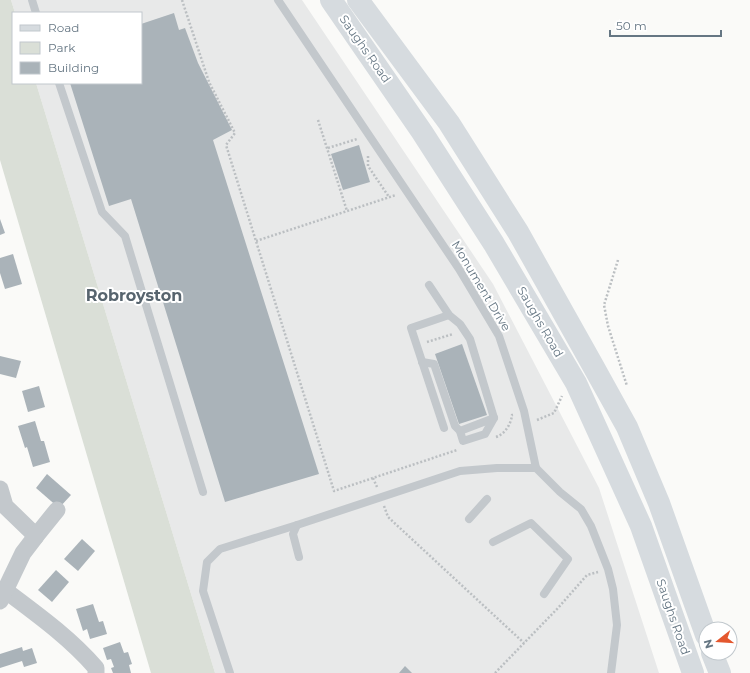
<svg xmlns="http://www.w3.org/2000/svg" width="750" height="673" font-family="Montserrat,sans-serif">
	<rect width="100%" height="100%" fill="#fafaf8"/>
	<!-- built -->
	<polygon fill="#e8e9e9" points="11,0 302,0 493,284 599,488 659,673 215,673 36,83 141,83 141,13 15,13"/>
	<!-- green -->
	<polygon fill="#dadfd7" points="0,0 11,0 15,13 13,13 13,83 36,83 215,673 151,673 0,160"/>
	<!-- building -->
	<g fill="#aab3b9">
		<polygon points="174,13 179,30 185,28 198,63 232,130 213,140 319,474 225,502 131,199 109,206 70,83 141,83 141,24"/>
		<polygon points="359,145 370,182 343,190 331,154"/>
		<polygon points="0,219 5,233 0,235"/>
		<polygon points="13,254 22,284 5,289 0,273 0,258"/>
		<polygon points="462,344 487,415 459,424 435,354"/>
		<polygon points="0,356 21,361 16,378 0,374"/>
		<polygon points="39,386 45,407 28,412 22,391"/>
		<polygon points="35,421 41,441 44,441 50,462 33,467 27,447 25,448 18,426"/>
		<polygon points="47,474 71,495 59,508 36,488"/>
		<polygon points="82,539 95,551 78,571 64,559"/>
		<polygon points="56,570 69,582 52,602 38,590"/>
		<polygon points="93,604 99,622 103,621 107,634 90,639 87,629 83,631 76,609"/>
		<polygon points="120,642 124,653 128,652 132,664 129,665 131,673 113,673 111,668 114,667 111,659 107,660 103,648"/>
		<polygon points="22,647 23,651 32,648 37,663 24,667 22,661 0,668 0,654"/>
		<polygon points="405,666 412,673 399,673"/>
	</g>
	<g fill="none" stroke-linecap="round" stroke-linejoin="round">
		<!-- path -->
		<g stroke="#bbbfc2" stroke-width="2.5" stroke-dasharray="2 2" stroke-linecap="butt">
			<polyline points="182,0 209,82 235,133 226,145 334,491 457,450"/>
			<polyline points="318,120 347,211"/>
			<polyline points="328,148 357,139 357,140"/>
			<polyline points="368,156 368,166 389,197"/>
			<polyline points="256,241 396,195"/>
			<polyline points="618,260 604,305 608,326 627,386"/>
			<polyline points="427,342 453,334"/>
			<polyline points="537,420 554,413 562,396"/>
			<path d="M496,437C505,434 511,424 512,415H513"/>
			<polyline points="373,478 377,487"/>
			<polyline points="384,506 388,517 524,643"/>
			<polyline points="495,673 558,608 587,575 598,572"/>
		</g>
		<!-- lane -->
		<g stroke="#c3c8cc" stroke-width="8">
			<polyline points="32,0 36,13"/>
			<polyline points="278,0 459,269 499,336 524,411 536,468 560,492 581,509 591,526 608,569 613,589 617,625 611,673"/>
			<polyline points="59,83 102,212 125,236 203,492"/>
			<polyline points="422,362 434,364 455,426 460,431 494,418 470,339 460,324 449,315 429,285"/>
			<polyline points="444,428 411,328 449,315"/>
			<polyline points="460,431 463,441 485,434 494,418"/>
			<polyline points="469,519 487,499"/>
			<polyline points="493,542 531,523 568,559 544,594"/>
			<polyline points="299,557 293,534 297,525 460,471 497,468 536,468"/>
			<polyline points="230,673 203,591 207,562 220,549 297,525"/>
		</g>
		<!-- street -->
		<g stroke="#c3c8cc" stroke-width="17">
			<polyline points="0,489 5,506 36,536"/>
			<path d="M6,591C38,615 70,638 96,668V673"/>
			<polyline points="0,601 23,553 36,536 57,510"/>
		</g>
		<!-- secondary -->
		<g stroke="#d6dbdf" stroke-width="22">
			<polyline points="331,0 422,132 494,244 576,383 641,526 693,673"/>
			<polyline points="358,0 449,123 518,232 592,364 627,427 659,503 706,635"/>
			<polyline points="712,653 720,673"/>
		</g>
	</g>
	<g text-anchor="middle" stroke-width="4" stroke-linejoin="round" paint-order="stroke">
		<!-- street labels -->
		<g font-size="12" fill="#657683" stroke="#fff">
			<text transform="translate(365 49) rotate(55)" y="4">Saughs Road</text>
			<text transform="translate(481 286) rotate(59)" y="4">Monument Drive</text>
			<text transform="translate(540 322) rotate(60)" y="4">Saughs Road</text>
			<text transform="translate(673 617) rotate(71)" y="4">Saughs Road</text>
		</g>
		<!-- district labels -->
		<g font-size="16" font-weight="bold" fill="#57646e" stroke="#fff">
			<text x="134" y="301">Robroyston</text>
		</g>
	</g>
	<!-- legend -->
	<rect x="12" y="12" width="130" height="72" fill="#ffffff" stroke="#c1c8cd"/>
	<rect x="20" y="25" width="20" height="6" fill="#d6dbdf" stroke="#c1c8cd"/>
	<text x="48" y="32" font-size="12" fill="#657683">Road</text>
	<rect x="20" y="42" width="20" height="12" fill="#dadfd7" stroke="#c1c8cd"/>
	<text x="48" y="52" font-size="12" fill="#657683">Park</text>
	<rect x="20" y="62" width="20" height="12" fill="#aab3b9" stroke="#c1c8cd"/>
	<text x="48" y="72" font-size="12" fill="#657683">Building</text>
	<!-- north arrow -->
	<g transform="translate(718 641) rotate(253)"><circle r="19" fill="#ffffff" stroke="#c1c8cd"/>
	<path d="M0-3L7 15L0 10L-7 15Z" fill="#e4572e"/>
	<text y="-6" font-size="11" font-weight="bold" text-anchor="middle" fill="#657683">N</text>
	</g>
	<!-- scale -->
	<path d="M610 30v6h111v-6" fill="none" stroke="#657683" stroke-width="2"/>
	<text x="616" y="30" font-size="12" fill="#657683" stroke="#ffffff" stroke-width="3" paint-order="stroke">50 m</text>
</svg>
